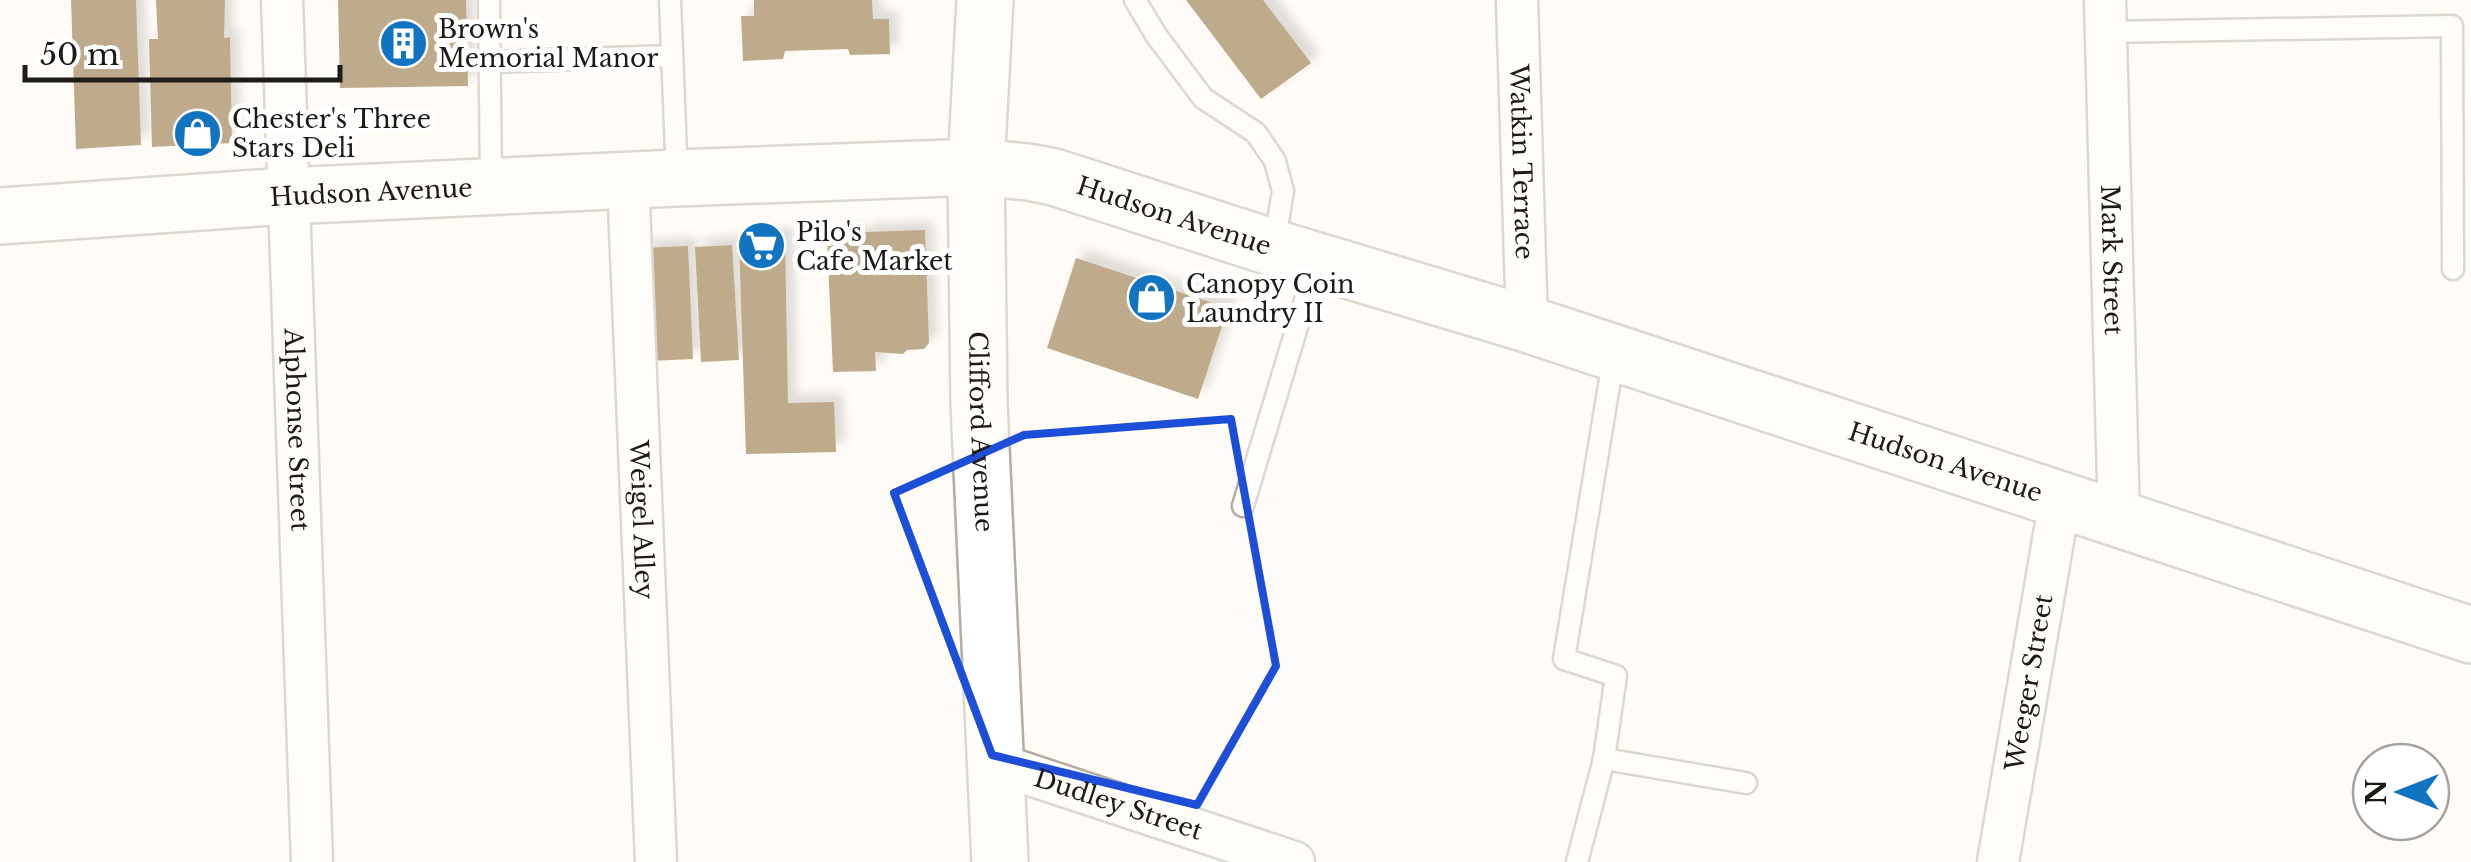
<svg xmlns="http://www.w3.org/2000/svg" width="2471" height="862" font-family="'Libre Baskerville',serif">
	<defs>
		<filter id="shadow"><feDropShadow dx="9" dy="-9" stdDeviation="5" flood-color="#0004"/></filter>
	</defs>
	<rect width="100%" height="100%" fill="#fffbf6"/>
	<!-- building -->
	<g fill="#70490e" filter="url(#shadow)">
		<polygon points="71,0 136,0 141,145 76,149"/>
		<polygon points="156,0 225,0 224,38 230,37 232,143 152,147 149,39 158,39"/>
		<polygon points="338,0 466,0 468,86 340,88"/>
		<polygon points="754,0 872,0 873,19 889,19 890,54 850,55 848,49 785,51 783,59 743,61 741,16 754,16"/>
		<polygon points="1186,0 1263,0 1311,63 1261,99"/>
		<polygon points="925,230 929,343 924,349 907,350 903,354 875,352 876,371 833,372 827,237 866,235 865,232"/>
		<polygon points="785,237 788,403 834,402 836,452 746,454 739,242 760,241 760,238"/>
		<polygon points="732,245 739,360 701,362 695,247"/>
		<polygon points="688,246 693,359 649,361 642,248"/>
		<polygon points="1076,258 1228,308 1198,399 1047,348"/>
	</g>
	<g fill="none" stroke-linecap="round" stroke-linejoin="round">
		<defs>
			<g id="service">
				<polyline points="489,0 491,183"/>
				<polyline points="670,0 677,178"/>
				<polyline points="1135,0 1156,35 1203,98 1256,133 1275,161 1283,191 1274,246"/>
				<polyline points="2106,32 2452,26 2453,269"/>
				<polyline points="489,62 672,56"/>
				<polyline points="1243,506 1316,264"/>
				<polyline points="1604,759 1746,783"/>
				<polyline points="1577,862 1604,759 1616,676 1564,659 1614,355"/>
			</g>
			<g id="minor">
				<path id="s1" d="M282,0L312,862"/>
				<path id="s2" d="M1517,0L1527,324"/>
				<path id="s3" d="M2105,0L2119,519"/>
				<path id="s4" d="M628,180L656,862"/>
				<path id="s5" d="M997,764L1294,862"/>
				<path id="s6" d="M1998,862L2060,500"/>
			</g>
			<g id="secondary">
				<path id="s7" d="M985,0L976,167L979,404L1000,862"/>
				<path id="s8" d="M0,216L287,196L677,178L976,167L1028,172L1054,177L1274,248L1527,324L2471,635"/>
			</g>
		</defs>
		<!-- service casing -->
		<use href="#service" stroke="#b6aca1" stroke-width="25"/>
		<!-- minor casing -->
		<use href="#minor" stroke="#b6aca1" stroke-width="45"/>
		<!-- secondary casing -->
		<use href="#secondary" stroke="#b6aca1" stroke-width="60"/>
		<!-- service -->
		<use href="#service" stroke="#fff" stroke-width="20"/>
		<!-- minor -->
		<use href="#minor" stroke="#fff" stroke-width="40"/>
		<!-- secondary -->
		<use href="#secondary" stroke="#fff" stroke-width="55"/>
	</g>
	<!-- marked area -->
	<path d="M0 0H2471V862H0ZM1231,419L1276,666L1197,805L992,755L894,493L1024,435Z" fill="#fffbf6" fill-opacity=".55" fill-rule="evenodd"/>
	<path fill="none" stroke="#1d4ed8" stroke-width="8" stroke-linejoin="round" d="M1231,419L1276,666L1197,805L992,755L894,493L1024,435Z"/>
	<!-- icons -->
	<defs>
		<symbol id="building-disc" viewBox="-11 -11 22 22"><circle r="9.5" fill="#1273c0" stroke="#fff"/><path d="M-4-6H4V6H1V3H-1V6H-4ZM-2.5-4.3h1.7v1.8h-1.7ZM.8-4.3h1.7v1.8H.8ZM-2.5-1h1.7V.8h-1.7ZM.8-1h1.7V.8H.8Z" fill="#fff"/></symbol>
		<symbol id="shop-disc" viewBox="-11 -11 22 22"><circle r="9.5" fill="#1273c0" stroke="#fff"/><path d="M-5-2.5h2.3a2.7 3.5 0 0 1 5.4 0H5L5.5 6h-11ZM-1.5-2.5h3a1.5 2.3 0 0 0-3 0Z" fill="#fff"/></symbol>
		<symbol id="supermarket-disc" viewBox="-11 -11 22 22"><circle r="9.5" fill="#1273c0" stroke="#fff"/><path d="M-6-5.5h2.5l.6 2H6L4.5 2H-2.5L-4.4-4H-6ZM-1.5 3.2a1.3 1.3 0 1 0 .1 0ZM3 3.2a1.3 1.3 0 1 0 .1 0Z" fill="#fff"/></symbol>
	</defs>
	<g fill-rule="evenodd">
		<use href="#building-disc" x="376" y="16" width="55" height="55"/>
		<use href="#shop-disc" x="170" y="106" width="55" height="55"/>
		<use href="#supermarket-disc" x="734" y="218" width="55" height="55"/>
		<use href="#shop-disc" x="1124" y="270" width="55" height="55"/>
	</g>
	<g text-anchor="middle" stroke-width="10" stroke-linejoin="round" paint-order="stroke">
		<!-- poi labels -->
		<g font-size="25" fill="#1e1a16" stroke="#fff" text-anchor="start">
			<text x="438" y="38">Brown's<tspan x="438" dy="29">Memorial Manor</tspan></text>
			<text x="232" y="128">Chester's Three<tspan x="232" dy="29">Stars Deli</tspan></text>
			<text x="796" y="241">Pilo's<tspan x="796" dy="29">Cafe Market</tspan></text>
			<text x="1186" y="293">Canopy Coin<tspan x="1186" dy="29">Laundry II</tspan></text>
		</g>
		<!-- street labels -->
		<g font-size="25" fill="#1e1a16" stroke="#fff">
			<text dy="9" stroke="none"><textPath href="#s2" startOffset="162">Watkin Terrace</textPath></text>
			<text dy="9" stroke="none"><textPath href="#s8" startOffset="372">Hudson Avenue</textPath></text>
			<text dy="9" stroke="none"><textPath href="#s8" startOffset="1182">Hudson Avenue</textPath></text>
			<text dy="9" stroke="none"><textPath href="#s3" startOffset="260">Mark Street</textPath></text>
			<text dy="9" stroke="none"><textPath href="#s1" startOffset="430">Alphonse Street</textPath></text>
			<text dy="9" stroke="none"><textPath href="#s7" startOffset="432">Clifford Avenue</textPath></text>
			<text dy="9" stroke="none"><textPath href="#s8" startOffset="1992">Hudson Avenue</textPath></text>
			<text dy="9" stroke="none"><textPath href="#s4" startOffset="340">Weigel Alley</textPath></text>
			<text dy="9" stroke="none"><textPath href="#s6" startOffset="182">Weeger Street</textPath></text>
			<text dy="9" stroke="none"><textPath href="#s5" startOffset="128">Dudley Street</textPath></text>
		</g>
	</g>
	<!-- north arrow -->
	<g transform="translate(2401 792) rotate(270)"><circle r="48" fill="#ffffff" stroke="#a5a3a2" stroke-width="2.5"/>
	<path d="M0-8L18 38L0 25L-18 38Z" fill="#1273c0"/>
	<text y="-15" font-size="28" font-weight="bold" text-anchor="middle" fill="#1e1a16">N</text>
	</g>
	<!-- scale -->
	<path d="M25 65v15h315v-15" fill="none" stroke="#1e1a16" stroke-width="5"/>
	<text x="40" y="65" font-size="30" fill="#1e1a16" stroke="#ffffff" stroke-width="8" paint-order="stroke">50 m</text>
</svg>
